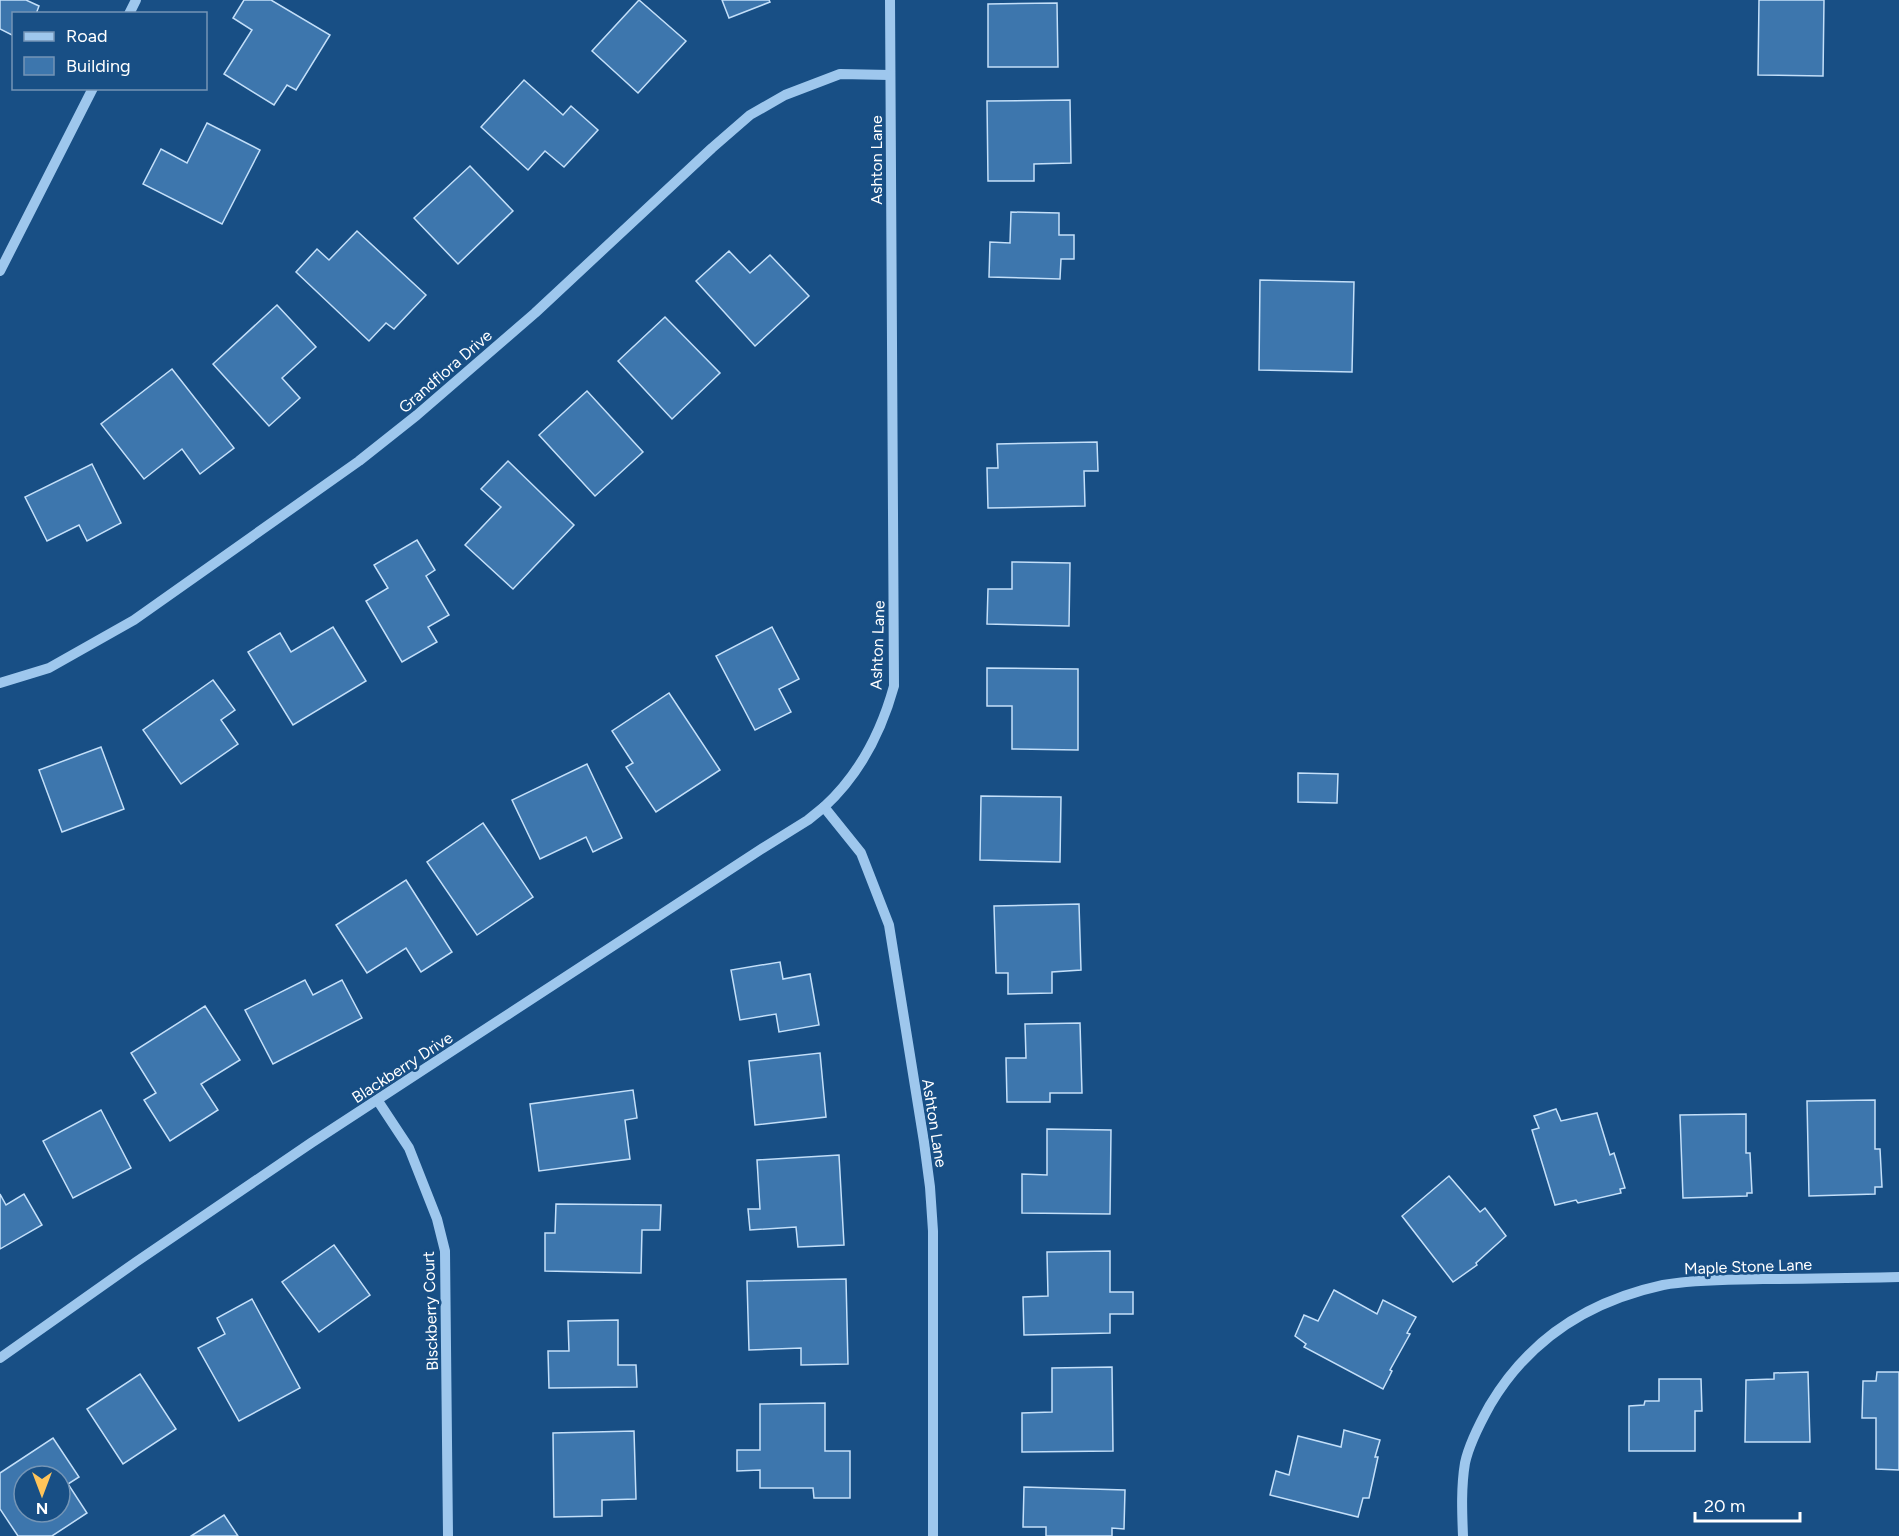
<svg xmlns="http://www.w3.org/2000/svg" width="1899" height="1536" font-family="Figtree,sans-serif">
	<rect width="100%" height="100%" fill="#184f85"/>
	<!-- building -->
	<g fill="#3d76ad" stroke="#c3dff9" stroke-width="1.5" fill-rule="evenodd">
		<polygon points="0,0 26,0 39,6 36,14 14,14 14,36 0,29"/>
		<polygon points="244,0 271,0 330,35 296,90 287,85 274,105 224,74 252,30 233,18"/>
		<polygon points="639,0 686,41 638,93 592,51"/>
		<polygon points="722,0 769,0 770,2 729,18"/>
		<polygon points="1759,0 1824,0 1823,76 1758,75"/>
		<polygon points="1057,3 1058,67 988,67 988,4"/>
		<polygon points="524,80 563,115 571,106 598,130 564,167 545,151 528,170 481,127"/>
		<polygon points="1070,100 1071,163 1034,164 1034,181 988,181 987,101"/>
		<polygon points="207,123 260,150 222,224 143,184 161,149 187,163"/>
		<polygon points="470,166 513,211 458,264 414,218"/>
		<polygon points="1011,212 1059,213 1059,235 1074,235 1074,259 1061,259 1060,279 989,277 990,242 1010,243"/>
		<polygon points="357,231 426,295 394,329 386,323 369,341 296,272 317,249 329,260"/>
		<polygon points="729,251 750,273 770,255 809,296 755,346 696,281"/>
		<polygon points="1260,280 1354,282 1352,372 1259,370"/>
		<polygon points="277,305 316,347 282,378 300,398 269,426 213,364"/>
		<polygon points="665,317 720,373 672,419 618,361"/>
		<polygon points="172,369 234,448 200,474 182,449 144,479 101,424"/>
		<polygon points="587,391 643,452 595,496 539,435"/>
		<polygon points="1097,442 1098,471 1084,471 1085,506 988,508 987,468 998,468 997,444"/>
		<polygon points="508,461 574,525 513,589 465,545 501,507 481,489"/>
		<polygon points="92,464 121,523 87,541 79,525 47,541 25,497"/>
		<polygon points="417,540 435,570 426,576 449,615 428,627 437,642 402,662 366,601 388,588 374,565"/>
		<polygon points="1012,562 1070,563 1069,626 987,624 988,589 1012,589"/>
		<polygon points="333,627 366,681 293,725 248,652 280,633 291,652"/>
		<polygon points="772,627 799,679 779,689 791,712 755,730 716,656"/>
		<polygon points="987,668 1078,669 1078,750 1012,749 1012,706 987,706"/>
		<polygon points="213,680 235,710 221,720 238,744 181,784 143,730"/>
		<polygon points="669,693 720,770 656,812 626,767 633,763 612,731"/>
		<polygon points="101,747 124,809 62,832 39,770"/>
		<polygon points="587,764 622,838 593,852 586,837 540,859 512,800"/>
		<polygon points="1298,773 1338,774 1337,803 1298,802"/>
		<polygon points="981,796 1061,797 1060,862 980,860"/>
		<polygon points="483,823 533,897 477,935 427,862"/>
		<polygon points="406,880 452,952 421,972 406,948 367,973 336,925"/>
		<polygon points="1079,904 1081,970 1052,972 1052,993 1008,994 1008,973 996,973 994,906"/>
		<polygon points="780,962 783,979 810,974 819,1025 779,1032 776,1014 740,1020 731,970"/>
		<polygon points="305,980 313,995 342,980 362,1018 273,1064 245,1010"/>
		<polygon points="205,1006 240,1060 201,1084 218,1110 170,1141 144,1100 156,1093 131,1053"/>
		<polygon points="1080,1023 1082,1093 1050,1093 1050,1102 1007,1102 1006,1058 1026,1058 1025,1024"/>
		<polygon points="820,1053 826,1117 755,1125 749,1061"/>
		<polygon points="633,1090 637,1118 625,1120 630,1159 539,1171 530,1104"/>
		<polygon points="1875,1100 1875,1149 1880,1149 1882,1187 1875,1187 1875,1194 1809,1196 1807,1101"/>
		<polygon points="1556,1109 1561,1121 1597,1113 1610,1155 1614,1153 1625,1188 1620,1189 1621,1193 1578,1203 1576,1200 1555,1205 1532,1130 1539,1128 1534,1116"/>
		<polygon points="101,1110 131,1168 73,1198 43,1141"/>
		<polygon points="1746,1114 1746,1153 1750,1153 1752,1193 1747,1193 1747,1196 1683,1198 1680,1115"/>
		<polygon points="1047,1129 1111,1130 1110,1214 1022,1213 1022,1174 1047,1175"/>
		<polygon points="839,1155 844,1245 798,1247 796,1227 750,1230 748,1209 760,1209 757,1160"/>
		<polygon points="1449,1176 1480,1212 1485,1208 1506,1236 1476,1263 1477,1265 1453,1282 1402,1216"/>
		<polygon points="0,1194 6,1205 24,1194 42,1225 0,1249"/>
		<polygon points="556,1204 661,1205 660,1230 642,1230 641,1273 545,1271 545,1233 555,1233"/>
		<polygon points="334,1245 370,1295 319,1332 282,1282"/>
		<polygon points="1110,1251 1110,1292 1133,1292 1133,1314 1110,1314 1110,1333 1024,1335 1023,1297 1048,1296 1047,1252"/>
		<polygon points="846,1279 848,1364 801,1365 801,1348 749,1350 747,1281"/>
		<polygon points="1334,1290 1377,1314 1383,1300 1416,1317 1407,1333 1410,1334 1390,1370 1392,1371 1383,1389 1304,1347 1306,1344 1295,1336 1304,1315 1318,1321"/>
		<polygon points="252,1299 300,1388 239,1421 198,1348 225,1334 217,1318"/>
		<polygon points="618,1320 618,1365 636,1365 637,1387 549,1388 548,1351 569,1351 568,1321"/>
		<polygon points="1112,1367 1113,1451 1022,1452 1022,1413 1052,1412 1052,1368"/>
		<polygon points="1808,1372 1810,1442 1745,1442 1746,1380 1774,1379 1774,1373"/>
		<polygon points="1877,1372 1899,1372 1899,1470 1876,1469 1876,1418 1862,1418 1863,1381 1876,1381"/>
		<polygon points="140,1374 176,1429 123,1464 87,1409"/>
		<polygon points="1659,1379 1701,1379 1702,1411 1695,1411 1695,1451 1629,1451 1629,1406 1644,1405 1645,1401 1659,1401"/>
		<polygon points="825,1403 825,1451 850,1451 850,1498 814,1498 813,1488 760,1488 760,1470 737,1471 737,1450 760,1450 760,1404"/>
		<polygon points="1344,1430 1380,1440 1375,1457 1378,1457 1369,1498 1363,1498 1358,1517 1270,1495 1276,1471 1289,1475 1298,1436 1341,1447"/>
		<polygon points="634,1431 636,1499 602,1500 602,1516 554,1517 553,1433"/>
		<path d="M53,1438L79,1477L68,1484L87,1513L52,1536H18L0,1509V1473ZM24,1476H60V1512H24Z"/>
		<polygon points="1024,1487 1125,1490 1124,1529 1112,1528 1112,1536 1046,1536 1046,1527 1023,1527"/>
		<polygon points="224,1515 238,1536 191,1536"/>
	</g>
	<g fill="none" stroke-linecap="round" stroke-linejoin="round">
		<!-- minor -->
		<g stroke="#9ec7ed" stroke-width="10">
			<path d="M890,0L894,686C881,733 860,774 824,807L861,853L889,925L924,1142L930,1187L933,1231V1536"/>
			<polyline points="129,14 136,0"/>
			<polyline points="0,271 93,88"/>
			<polyline points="0,683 49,668 134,620 359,461 417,415 535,313 712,148 750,115 785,95 840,74 890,75"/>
			<polyline points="378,1101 409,1148 437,1219 445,1251 448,1536"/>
			<polyline points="0,1358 136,1262 311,1143 763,848 808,820 824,807"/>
			<path d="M1463,1536C1462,1512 1461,1487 1465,1463C1469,1444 1480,1423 1490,1405C1529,1339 1589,1301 1663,1285C1696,1279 1730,1280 1763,1279C1808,1279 1854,1278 1899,1277"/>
		</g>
	</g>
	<g text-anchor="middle" stroke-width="5" stroke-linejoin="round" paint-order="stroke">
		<!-- street labels -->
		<g font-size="16" fill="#fff" stroke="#184f85">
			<text transform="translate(876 160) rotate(-90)" y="6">Ashton Lane</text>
			<text transform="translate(445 371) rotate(-41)" y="6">Grandflora Drive</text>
			<text transform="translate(877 645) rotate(-88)" y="6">Ashton Lane</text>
			<text transform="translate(402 1067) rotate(-33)" y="6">Blackberry Drive</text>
			<text transform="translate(935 1123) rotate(81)" y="6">Ashton Lane</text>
			<text transform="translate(1748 1266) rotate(-2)" y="6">Maple Stone Lane</text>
			<text transform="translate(430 1311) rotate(-92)" y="6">Blsckberry Court</text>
		</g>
	</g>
	<!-- legend -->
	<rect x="12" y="12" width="195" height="78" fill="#184f85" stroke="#7495b6" stroke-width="1.5"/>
	<rect x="24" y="32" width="30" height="9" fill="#9ec7ed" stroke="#7495b6" stroke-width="1.5"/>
	<text x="66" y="42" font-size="18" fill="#ffffff">Road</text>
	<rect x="24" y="57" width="30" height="18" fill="#3d76ad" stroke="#7495b6" stroke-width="1.5"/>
	<text x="66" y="72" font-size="18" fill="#ffffff">Building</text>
	<!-- north arrow -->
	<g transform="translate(42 1494) rotate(180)"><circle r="28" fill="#184f85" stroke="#7495b6" stroke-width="1.5"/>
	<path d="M0-4.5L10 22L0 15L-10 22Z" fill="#ffc45a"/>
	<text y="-9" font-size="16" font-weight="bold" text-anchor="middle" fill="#ffffff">N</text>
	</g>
	<!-- scale -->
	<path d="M1695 1512v9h105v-9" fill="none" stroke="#ffffff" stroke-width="3"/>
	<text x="1704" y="1512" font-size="18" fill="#ffffff" stroke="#184f85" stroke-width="4.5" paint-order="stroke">20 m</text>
</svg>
